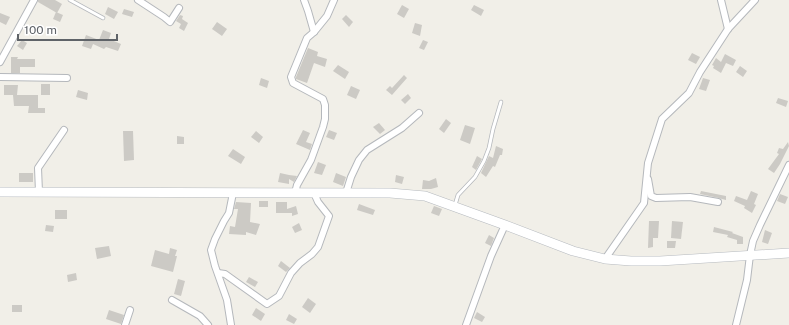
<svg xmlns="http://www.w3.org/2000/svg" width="789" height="325" font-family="'Public Sans',sans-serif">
	<rect width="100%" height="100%" fill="#f1efe8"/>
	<!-- building -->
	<g fill="#cccac5">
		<polygon points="38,0 55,0 62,4 57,13 38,2"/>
		<polygon points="402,5 409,9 404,18 397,14"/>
		<polygon points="474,5 484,10 481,16 471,10"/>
		<polygon points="108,7 118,12 114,19 105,14"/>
		<polygon points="124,9 134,12 132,17 122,14"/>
		<polygon points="56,12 63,15 60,22 53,19"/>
		<polygon points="0,13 10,17 6,25 0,22"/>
		<polygon points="180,15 183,16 182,19 188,23 184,31 179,28 181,24 176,21"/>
		<polygon points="346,15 353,22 349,27 342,19"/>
		<polygon points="217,22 227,29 222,36 212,29"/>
		<polygon points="415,23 422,25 420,36 412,33"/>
		<polygon points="103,30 111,33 109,39 121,44 118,51 106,47 104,49 93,44 91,49 82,46 86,35 99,40"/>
		<polygon points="22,40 27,43 23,50 17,46"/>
		<polygon points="423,40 428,42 424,50 419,48"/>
		<polygon points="308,48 318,52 317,56 327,59 325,67 314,63 307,83 296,79 296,77"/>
		<polygon points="692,53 700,57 696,64 688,60"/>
		<polygon points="725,54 736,60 733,66 726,63 721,73 713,68 714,66 712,65 716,58 721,62"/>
		<polygon points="11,57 18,57 17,59 35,59 35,67 20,67 20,73 11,73"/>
		<polygon points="338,65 349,72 345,79 333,71"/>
		<polygon points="740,66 747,71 743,77 736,72"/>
		<polygon points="404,75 407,78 392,95 386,90 390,86 392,88"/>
		<polygon points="261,78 269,81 267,88 259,85"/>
		<polygon points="703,78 710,80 706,91 699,89"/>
		<rect x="41" y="84" width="9" height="11"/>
		<polygon points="4,85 18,85 17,95 38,95 38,108 45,108 45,113 28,113 29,106 14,106 13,95 4,95"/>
		<polygon points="351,86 360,90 356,99 347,95"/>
		<polygon points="78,90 88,93 87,100 76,97"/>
		<polygon points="408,94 411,98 405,104 401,100"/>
		<polygon points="778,98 788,101 786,107 776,103"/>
		<polygon points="446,119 451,123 444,133 439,129"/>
		<polygon points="379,123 385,130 380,134 373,127"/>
		<polygon points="465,125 475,128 470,144 460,140"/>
		<polygon points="303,130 310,133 306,142 312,144 310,150 296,144"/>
		<polygon points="329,130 337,133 334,140 326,137"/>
		<polygon points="123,131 133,131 134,160 124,161"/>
		<polygon points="256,131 263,137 259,143 251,137"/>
		<polygon points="177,136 184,137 184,144 177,144"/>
		<polygon points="788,142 789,146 780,164 774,173 768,169 779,154 777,153 779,148 783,149"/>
		<polygon points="496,146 503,149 502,155 500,155 495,167 493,166 486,177 481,173 489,156 493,158"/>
		<polygon points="233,149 245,157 241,164 228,156"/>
		<polygon points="477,156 482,159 476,170 472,167"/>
		<polygon points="318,162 326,165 322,175 314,173"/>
		<rect x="19" y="173" width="14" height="9"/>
		<polygon points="280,173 289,175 297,176 294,182 289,179 289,184 278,182"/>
		<polygon points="336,173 346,177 343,186 333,182"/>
		<polygon points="396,175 404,177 402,184 395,182"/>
		<polygon points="436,178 438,187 431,189 422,189 423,180 429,181"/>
		<polygon points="701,191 726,196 726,200 722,199 719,198 700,194"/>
		<polygon points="751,191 758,194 754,204 756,205 752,213 744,208 745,206 734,201 736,196 747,200"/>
		<polygon points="780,194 788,197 785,204 777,201"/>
		<rect x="259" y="201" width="9" height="6"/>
		<polygon points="236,202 251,203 250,222 260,224 256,235 246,232 246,235 229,234 230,226 235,227 238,209 234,209"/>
		<polygon points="276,202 287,202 287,209 296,206 298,214 292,216 292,213 276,213"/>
		<polygon points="359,204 375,210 373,215 357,210"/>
		<polygon points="434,206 442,209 439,216 431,213"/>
		<rect x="55" y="210" width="12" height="9"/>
		<polygon points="649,221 659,221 658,238 653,238 653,247 648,248"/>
		<polygon points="672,221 683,222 681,239 671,238"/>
		<polygon points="299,223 302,230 295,233 292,227"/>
		<polygon points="46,225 54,226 53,232 45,231"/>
		<polygon points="714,227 733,232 732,233 743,237 743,244 737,244 737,240 727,237 728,235 713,232"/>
		<polygon points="765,230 772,233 768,244 762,242"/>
		<polygon points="489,235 494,238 491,246 485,243"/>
		<polygon points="667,241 676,241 675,248 667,248"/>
		<polygon points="109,246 111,256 97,259 95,248"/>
		<polygon points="170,248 177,250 175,256 177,256 173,272 151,266 155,250 169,254"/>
		<polygon points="281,261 290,268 286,272 278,266"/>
		<polygon points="76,273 77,280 68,282 67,275"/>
		<polygon points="249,277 258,282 255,287 246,282"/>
		<polygon points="178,279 185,281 181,296 174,294"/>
		<polygon points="308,298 316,304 310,313 302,307"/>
		<rect x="12" y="305" width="10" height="7"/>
		<polygon points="256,308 265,314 261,321 252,315"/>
		<polygon points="109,310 124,315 121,324 106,319"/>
		<polygon points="477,312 485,317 482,322 474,318"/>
		<polygon points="289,314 297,319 294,324 286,320"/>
	</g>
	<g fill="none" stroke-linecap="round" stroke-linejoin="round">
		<defs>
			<g id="service">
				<polyline points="70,0 103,18"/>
				<polyline points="455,205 458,195 475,177 484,161 489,148 493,129 501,102"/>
			</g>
			<g id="minor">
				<polyline points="138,0 164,17 170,22 179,8"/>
				<polyline points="304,0 308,11 314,32"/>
				<polyline points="721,0 728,29"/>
				<polyline points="0,62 34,0"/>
				<polyline points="0,77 67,78"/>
				<polyline points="648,179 651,196 656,198 690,197 718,202"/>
				<polyline points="39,192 38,168 64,130"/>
				<polyline points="295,193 297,185 311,160 323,127 325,119 325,105 323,99 293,83 291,77 307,38 314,32 327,16 334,0"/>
				<polyline points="346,193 351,177 359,160 367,150 402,128 419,113"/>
				<polyline points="605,259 644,203 648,163 662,119 689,93 700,72 728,29 755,0"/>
				<polyline points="218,273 225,274 267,304 279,296 291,273 300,263 312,254 318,247 329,216 318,202 314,193"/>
				<polyline points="172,300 200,316 208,325"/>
				<polyline points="125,325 130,310"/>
				<polyline points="231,325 227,300 215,266 211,250 215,239 224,221 229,213 233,193"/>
				<polyline points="466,325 491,256 505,225"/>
				<polyline points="736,325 747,280 750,255 753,241 760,225 789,165"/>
			</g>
			<polyline id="secondary" points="0,192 390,193 425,196 505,225 573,251 605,259 631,261 660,261 789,253"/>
		</defs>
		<!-- service casing -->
		<use href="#service" stroke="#b5b8bc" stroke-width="4.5"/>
		<!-- minor casing -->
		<use href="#minor" stroke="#b5b8bc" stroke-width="8"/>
		<!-- secondary casing -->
		<use href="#secondary" stroke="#b6babf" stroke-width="10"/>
		<!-- service -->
		<use href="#service" stroke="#fff" stroke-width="3"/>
		<!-- minor -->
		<use href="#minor" stroke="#fff" stroke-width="6"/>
		<!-- secondary -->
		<use href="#secondary" stroke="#fff" stroke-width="9"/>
	</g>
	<!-- scale -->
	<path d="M18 34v6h99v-6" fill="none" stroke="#5f6368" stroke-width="2"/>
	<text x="24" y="34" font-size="12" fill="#5f6368" stroke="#ffffff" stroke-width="3" paint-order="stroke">100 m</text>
</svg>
